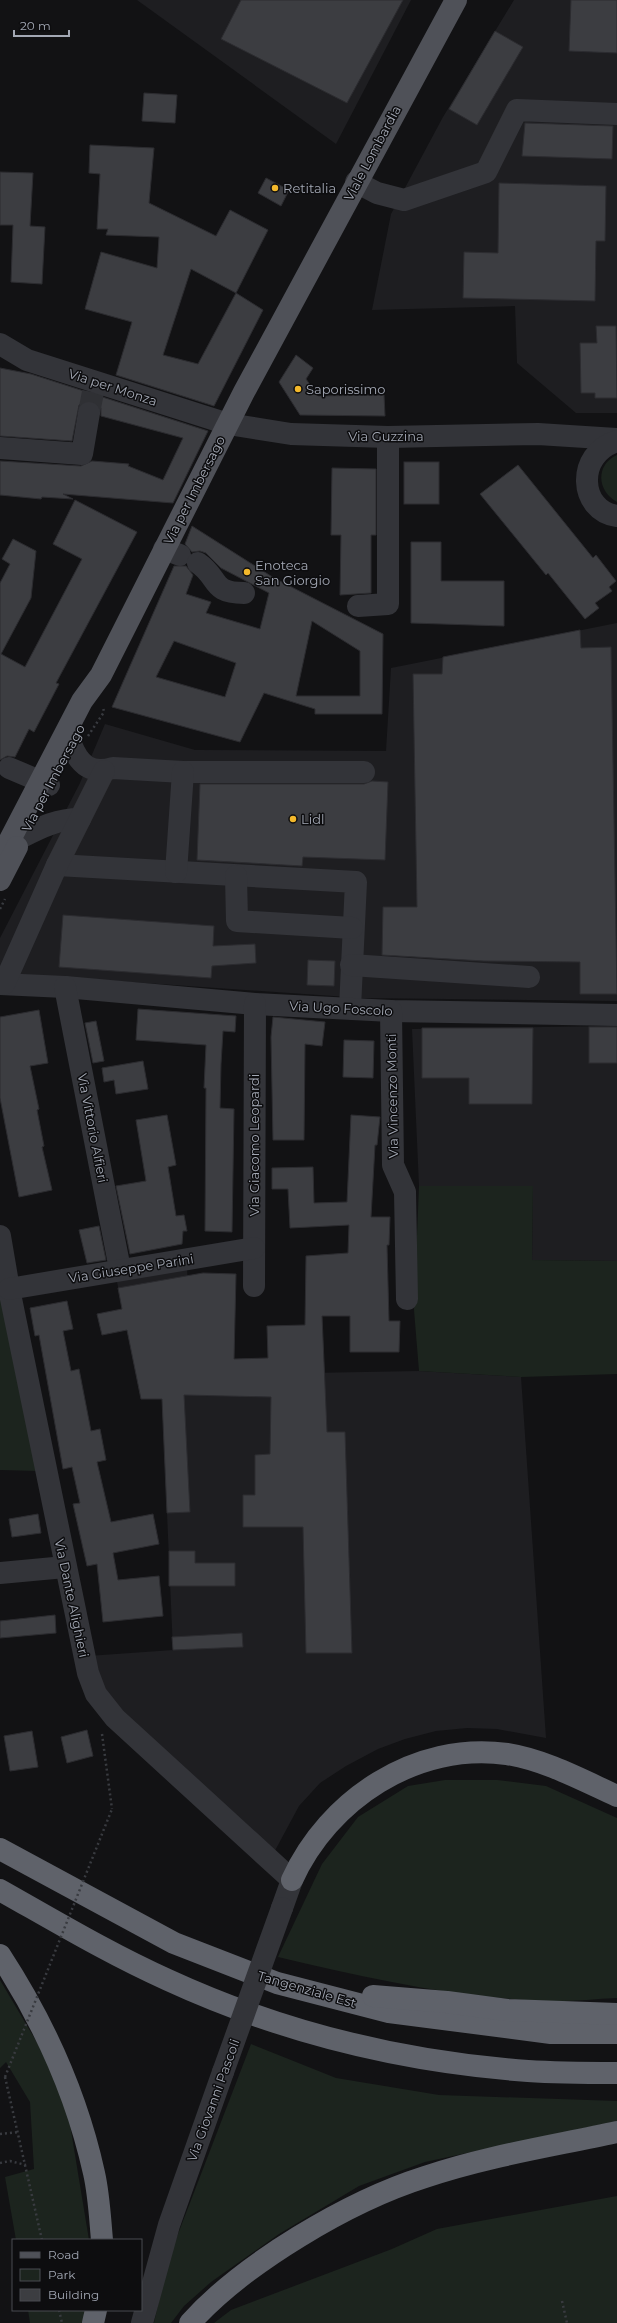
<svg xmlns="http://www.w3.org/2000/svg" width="617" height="2323" font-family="Montserrat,sans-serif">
	<rect width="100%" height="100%" fill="#121214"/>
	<!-- built -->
	<g fill="#1e1e21">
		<polygon points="137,0 411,0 336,144"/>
		<polygon points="514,0 617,0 617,413 576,413 517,363 515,306 372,310 391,214 443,117"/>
		<polygon points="617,623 617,1001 362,998 0,973 0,938 80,783 105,724 195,750 386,751 391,668"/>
		<polygon points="617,1026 617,1261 532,1260 533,1186 419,1186 412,1029"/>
		<polygon points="187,1266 190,1359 251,1374 419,1371 521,1377 546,1738 497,1729 467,1728 436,1731 405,1739 378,1749 346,1766 320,1783 299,1806 271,1858 118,1715 88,1656 173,1650 162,1399 141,1399 116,1277"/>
	</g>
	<!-- green -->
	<g fill="#1c241e">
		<path d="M617,455V502C597,491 595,465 617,455Z"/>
		<polygon points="419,1186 533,1186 532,1260 617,1261 617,1374 521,1377 419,1371 414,1310"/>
		<polygon points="0,1269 38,1471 0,1470"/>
		<path d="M445,1780H497L546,1786L617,1818V1998C594,1999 570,2002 547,2001C456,1998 366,1978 278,1957L322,1864L358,1817L408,1786Z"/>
		<polygon points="0,1980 42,2051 65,2094 89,2240 16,2240 5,2177 34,2169 30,2102 6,2062 0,2068"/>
		<polygon points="251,2044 336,2078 439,2095 617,2101 617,2121 425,2162 359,2186 279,2234 211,2282 184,2306 171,2323 154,2323 168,2260"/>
		<polygon points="617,2196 617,2323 214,2323 231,2310 392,2249 437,2229"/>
		<polygon points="28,2310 86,2310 82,2323 30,2323"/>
	</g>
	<!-- building -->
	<g fill="#3c3d41" stroke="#2c2c30" fill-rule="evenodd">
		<polygon points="241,0 403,0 347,103 221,39"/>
		<polygon points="571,0 617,0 617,53 569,51"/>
		<polygon points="495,31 523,47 477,125 449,109"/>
		<polygon points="144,93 177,95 175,123 142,121"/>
		<polygon points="525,123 613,126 612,159 522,156"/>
		<path d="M90,145L154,148L149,203L216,236L230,210L268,230L236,293L263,310L214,406L116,375L132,322L85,309L101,252L157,268L159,237L106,235L108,229H97L100,174L89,173ZM191,269L236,293L198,364L163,355Z"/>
		<polygon points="0,172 33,173 30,226 45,227 42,284 11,282 13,225 0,225"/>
		<polygon points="266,178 289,190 281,206 258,193"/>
		<polygon points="499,183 606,186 605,241 596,241 595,301 463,298 464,252 498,253"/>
		<polygon points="596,326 616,326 617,398 595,398 595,393 581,393 580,343 597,343"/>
		<polygon points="296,355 313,368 306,379 318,396 384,395 385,416 300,415 279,382"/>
		<polygon points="0,368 31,374 208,431 173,503 63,494 73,499 42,497 41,499 0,495 0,461 81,466 92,461 129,464 128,466 163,480 183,438 101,416 101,408 97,403 91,401 84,401 79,405 72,441 0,436"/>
		<rect x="404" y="462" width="35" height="42"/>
		<polygon points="518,465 593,558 596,555 616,581 609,587 612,591 595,603 599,608 585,619 548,573 546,575 480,494"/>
		<polygon points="332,468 376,469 376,535 371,535 371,593 340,595 341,535 331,535"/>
		<polygon points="75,500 137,532 56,683 59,684 34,732 29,729 15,757 7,756 0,760 0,583 10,564 2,559 13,539 36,551 31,598 1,654 25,667 82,559 53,544"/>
		<path d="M192,526L274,578L383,634L382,714H315V709L264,693L240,742L112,707L174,566H186L193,575L186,594L211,602L206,613L260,629L269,593L221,568L206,553L200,551L192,552L185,544ZM312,621L360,651V696H296ZM174,641L236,663L225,697L156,677Z"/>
		<polygon points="411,542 441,542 441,581 504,581 504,626 411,623"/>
		<polygon points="580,630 581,648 611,647 617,994 580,994 580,962 484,961 382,955 383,907 417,907 413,674 442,674 443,657"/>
		<polygon points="372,781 388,782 385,860 303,857 302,866 197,860 200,784 364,784"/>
		<polygon points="63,915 214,926 213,946 255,944 256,963 212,966 211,978 59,967"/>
		<polygon points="308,960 335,961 334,986 307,985"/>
		<polygon points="138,1009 236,1016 235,1032 223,1031 221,1064 220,1108 234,1109 232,1232 205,1231 206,1088 204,1088 206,1045 136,1040"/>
		<polygon points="39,1010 48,1063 30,1066 39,1109 37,1110 44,1146 42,1147 52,1190 19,1197 0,1098 0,1017"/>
		<polygon points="273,1017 325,1022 322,1046 305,1044 304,1140 273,1140 271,1037"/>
		<polygon points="96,1021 104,1061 93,1063 85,1023"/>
		<rect x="589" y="1027" width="28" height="36"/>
		<polygon points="422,1028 533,1028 532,1104 469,1104 469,1078 422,1078"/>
		<polygon points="344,1040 374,1041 373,1078 343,1077"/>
		<polygon points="143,1061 148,1089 116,1094 114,1080 104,1082 102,1068"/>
		<polygon points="167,1115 176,1165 168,1167 176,1216 184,1215 187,1231 183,1231 182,1244 130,1254 116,1186 146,1181 136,1120"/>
		<polygon points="351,1115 380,1117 377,1145 375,1145 371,1217 390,1217 389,1245 387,1245 389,1321 400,1321 399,1352 350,1352 350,1316 322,1316 327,1432 345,1432 352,1653 306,1653 303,1527 243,1527 243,1495 255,1495 255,1455 270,1454 271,1397 184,1395 190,1512 167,1513 162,1399 141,1399 127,1330 102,1335 97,1314 122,1309 118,1288 203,1273 236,1274 234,1359 268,1358 267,1326 305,1325 306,1256 348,1253 349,1225 290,1228 288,1189 272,1189 272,1168 313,1167 314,1203 347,1202"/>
		<polygon points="99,1226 106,1260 87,1263 79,1230"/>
		<polygon points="67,1301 73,1329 63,1331 71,1371 79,1369 91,1431 100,1429 106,1460 97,1462 111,1522 153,1514 159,1544 113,1553 118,1580 159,1576 163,1616 103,1622 97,1564 87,1566 73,1504 80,1503 72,1467 63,1469 39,1335 35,1336 30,1308"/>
		<polygon points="38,1514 41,1533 12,1537 9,1519"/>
		<polygon points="169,1551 195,1551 195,1563 235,1563 235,1586 169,1586"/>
		<polygon points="55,1615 56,1633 0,1638 0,1621"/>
		<polygon points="242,1633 243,1647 173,1650 172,1637"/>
		<polygon points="87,1730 93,1756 67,1763 61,1737"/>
		<polygon points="32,1731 38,1767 10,1771 4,1736"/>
	</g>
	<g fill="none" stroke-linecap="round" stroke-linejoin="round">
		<!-- minor-tunnel -->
		<polyline stroke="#2f3034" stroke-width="22" stroke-dasharray="22 11" stroke-linecap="butt" points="89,413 93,392"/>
		<!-- path -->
		<g stroke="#393b40" stroke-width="2.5" stroke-dasharray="2 3" stroke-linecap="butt">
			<polyline points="88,736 104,712 103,707"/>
			<polyline points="0,909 5,899"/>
			<polyline points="102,1734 112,1809"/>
			<polyline points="5,2077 42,2240"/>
			<polyline points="0,2134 19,2132"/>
			<polyline points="0,2163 10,2161 26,2165"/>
			<polyline points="562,2301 567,2323"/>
			<polyline points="59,2310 62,2323"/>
		</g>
		<!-- minor -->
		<g stroke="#333439" stroke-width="22">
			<polyline points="356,182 377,193 404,200 486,172 517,110 617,114"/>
			<polyline points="0,344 27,360 228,424 291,434 388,437 538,434 617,439"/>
			<path d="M617,441C575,454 579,511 617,516"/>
			<polyline points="0,448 82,454 89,413"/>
			<polyline points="164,549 180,555"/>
			<path d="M198,563C220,578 210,593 244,593"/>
			<polyline points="358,606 388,604 388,437"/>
			<path d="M71,744C79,764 90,775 113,768L183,772H364"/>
			<polyline points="9,768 49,785"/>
			<path d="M22,837C41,827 58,819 80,819"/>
			<polyline points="57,865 356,882 350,1008"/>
			<polyline points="176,872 183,772"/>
			<polyline points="236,876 237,921 352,928"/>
			<polyline points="351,965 529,977"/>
			<polyline points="0,984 65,987 255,1004 391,1011 617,1015"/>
			<polyline points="4,984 57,865 104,771"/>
			<polyline points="65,987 120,1269"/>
			<polyline points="391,1011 393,1165 405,1192 407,1299"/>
			<polyline points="0,1236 9,1289 88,1673 96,1694 115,1718 292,1880 282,1908"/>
			<polyline points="254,1286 255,1004"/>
			<polyline points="9,1289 254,1248"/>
			<polyline points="0,1573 65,1567"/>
			<polyline points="142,2323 169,2225 223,2072"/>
		</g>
		<!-- major -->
		<g stroke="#4f5158" stroke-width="22">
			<polyline points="0,859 82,701 101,675 244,392 456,0"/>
			<polyline points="0,880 17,847"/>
		</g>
		<!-- highway -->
		<g stroke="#5f626a" stroke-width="22">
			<polyline points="0,1849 174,1943 277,1983 389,2012 551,2033 617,2033"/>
			<path d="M292,1880C328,1800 416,1741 507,1754C545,1760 582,1780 617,1796"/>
			<path d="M0,1890C55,1921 110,1954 168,1980C281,2032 404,2062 528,2071C558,2073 588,2073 617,2073"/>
			<path d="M0,1955C43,2021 77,2096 94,2173C99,2195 100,2218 102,2240"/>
			<polyline points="373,1996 447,2002 507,2010 617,2014"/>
			<polyline points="93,2323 96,2310"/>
			<path d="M190,2323C244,2263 349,2201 425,2177C487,2156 553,2146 617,2132"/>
		</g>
		<!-- path-bridge -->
		<polyline stroke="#393b40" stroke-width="2.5" stroke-dasharray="2 3" stroke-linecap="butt" points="5,2077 112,1809"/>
		<!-- minor-bridge -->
		<polyline stroke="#333439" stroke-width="22" points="223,2072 282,1908"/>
	</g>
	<!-- markers -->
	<g fill="#f3b82b" stroke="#0d0d0f" stroke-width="1.5">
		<circle cx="275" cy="188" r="4"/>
		<circle cx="298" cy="389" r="4"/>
		<circle cx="247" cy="572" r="4"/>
		<circle cx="293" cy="819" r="4"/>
	</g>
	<g text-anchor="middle" stroke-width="3" stroke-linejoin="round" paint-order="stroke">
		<!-- street labels -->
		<g font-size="13" fill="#a3a8b4" stroke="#0d0d0f">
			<text transform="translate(372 153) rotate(-62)" y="5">Viale Lombardia</text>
			<text transform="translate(113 387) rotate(18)" y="5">Via per Monza</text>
			<text x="386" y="441">Via Guzzina</text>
			<text transform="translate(194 490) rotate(-63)" y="5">Via per Imbersago</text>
			<text transform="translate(53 778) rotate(-62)" y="5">Via per Imbersago</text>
			<text transform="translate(341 1008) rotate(3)" y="5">Via Ugo Foscolo</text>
			<text transform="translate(392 1096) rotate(-91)" y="5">Via Vincenzo Monti</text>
			<text transform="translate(93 1128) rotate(79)" y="5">Via Vittorio Alfieri</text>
			<text transform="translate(254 1145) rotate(-90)" y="5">Via Giacomo Leopardi</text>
			<text transform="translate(131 1268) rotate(-9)" y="5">Via Giuseppe Parini</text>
			<text transform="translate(72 1598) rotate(78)" y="5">Via Dante Alighieri</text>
			<text transform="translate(307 1989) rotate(16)" y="5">Tangenziale Est</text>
			<text transform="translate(213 2100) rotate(-70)" y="5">Via Giovanni Pascoli</text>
		</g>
		<!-- poi labels -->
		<g font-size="13" fill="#a3a8b4" stroke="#0d0d0f" text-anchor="start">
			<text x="283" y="193">Retitalia</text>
			<text x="306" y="394">Saporissimo</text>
			<text x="255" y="570">Enoteca<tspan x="255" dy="15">San Giorgio</tspan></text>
			<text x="301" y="824">Lidl</text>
		</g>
	</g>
	<!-- legend -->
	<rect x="12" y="2239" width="130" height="72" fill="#0d0d0f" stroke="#494b51"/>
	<rect x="20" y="2252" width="20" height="6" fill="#4f5158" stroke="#494b51"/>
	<text x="48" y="2259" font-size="12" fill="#a3a8b4">Road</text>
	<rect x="20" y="2269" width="20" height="12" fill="#1c241e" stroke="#494b51"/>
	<text x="48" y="2279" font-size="12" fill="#a3a8b4">Park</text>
	<rect x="20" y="2289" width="20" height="12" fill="#3c3d41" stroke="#494b51"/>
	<text x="48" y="2299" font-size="12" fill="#a3a8b4">Building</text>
	<!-- scale -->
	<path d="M14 30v6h55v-6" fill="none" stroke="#a3a8b4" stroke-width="2"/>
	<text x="20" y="30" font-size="12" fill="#a3a8b4" stroke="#0d0d0f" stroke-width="3" paint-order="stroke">20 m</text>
</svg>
